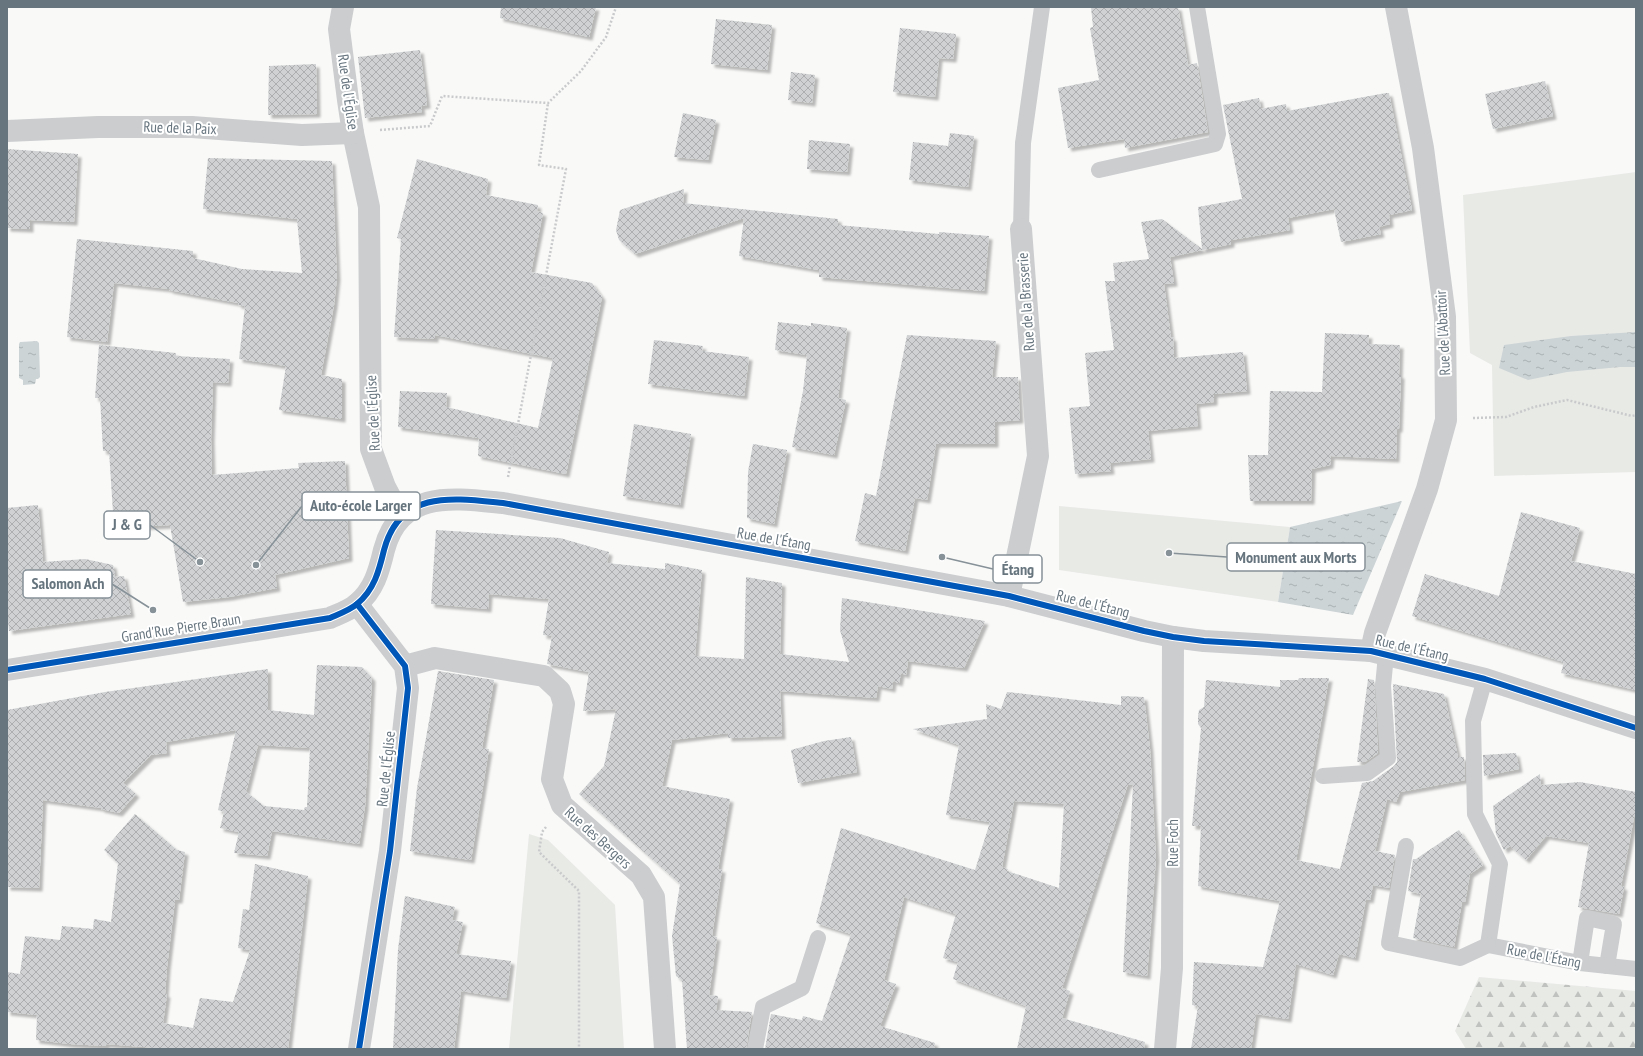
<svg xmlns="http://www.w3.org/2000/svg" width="1643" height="1056" font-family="'PT Sans Narrow',sans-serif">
	<defs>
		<pattern id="forest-firs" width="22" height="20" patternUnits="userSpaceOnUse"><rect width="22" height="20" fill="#e8eae6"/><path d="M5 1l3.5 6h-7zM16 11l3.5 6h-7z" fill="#c0c2c0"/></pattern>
		<pattern id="water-ripples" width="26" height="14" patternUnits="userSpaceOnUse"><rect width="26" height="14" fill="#cdd4d6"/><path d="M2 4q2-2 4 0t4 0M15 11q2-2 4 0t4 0" fill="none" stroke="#aab1b3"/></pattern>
		<pattern id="building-cross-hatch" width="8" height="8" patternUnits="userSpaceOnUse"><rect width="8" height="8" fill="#cfd1d2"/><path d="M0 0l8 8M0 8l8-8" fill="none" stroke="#acaeb0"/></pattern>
		<filter id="shadow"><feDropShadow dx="3.5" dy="3.5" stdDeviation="1" flood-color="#0004"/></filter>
	</defs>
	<rect width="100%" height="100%" fill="#f9f9f8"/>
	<!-- green -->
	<g fill="#e8eae6">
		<polygon points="1636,172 1636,472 1494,476 1492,365 1470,353 1463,195"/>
		<polygon points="1059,506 1290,527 1278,602 1059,570"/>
		<polygon points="529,834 548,840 615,905 624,1049 509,1049"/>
	</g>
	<!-- forest -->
	<polygon fill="url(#forest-firs)" points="1479,977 1636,991 1636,1049 1466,1049 1455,1031"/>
	<!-- water -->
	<g fill="url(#water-ripples)">
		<polygon points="1636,332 1636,367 1620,367 1567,372 1528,380 1499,368 1504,345 1571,336"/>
		<polygon points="37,341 39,343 40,377 38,379 36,379 35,384 23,385 23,380 19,378 19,344 20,342"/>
		<polygon points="1402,501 1353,615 1278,602 1290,527"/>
	</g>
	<!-- building -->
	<g fill="url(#building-cross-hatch)" fill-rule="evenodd" filter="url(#shadow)">
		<polygon points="501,7 596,7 589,37 500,18"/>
		<polygon points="1091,7 1178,7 1188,65 1197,63 1208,132 1125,148 1124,139 1068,148 1058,88 1099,80 1090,28 1093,27"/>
		<polygon points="716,19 772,25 767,70 711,64"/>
		<polygon points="900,28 956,34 953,59 939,58 935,97 893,92"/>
		<polygon points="420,50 427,105 421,106 422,112 365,118 358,57"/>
		<polygon points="316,64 317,114 268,115 269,66"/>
		<polygon points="791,72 815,75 812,103 788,100"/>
		<polygon points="1545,81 1553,116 1493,129 1485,94"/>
		<polygon points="1386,93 1389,93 1412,210 1389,215 1390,224 1379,227 1381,234 1341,242 1334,209 1288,218 1290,230 1231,240 1231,244 1170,257 1174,283 1164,284 1171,338 1173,337 1174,358 1243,352 1247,391 1214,394 1214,402 1196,404 1198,426 1148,431 1151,459 1110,463 1111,471 1075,474 1069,408 1090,406 1085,353 1114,350 1105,281 1115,281 1113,263 1149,259 1141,222 1162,219 1202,249 1198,207 1242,199 1223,105 1259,98 1261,109 1286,104 1287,111"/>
		<polygon points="683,113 716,120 708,160 674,157"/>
		<polygon points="950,133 974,136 968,187 909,180 913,142 948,146"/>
		<polygon points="809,140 850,144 847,172 807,169"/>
		<polygon points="7,149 78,154 74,222 30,220 30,229 7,228"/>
		<polygon points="208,158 332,161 337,277 334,305 321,375 342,379 342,419 279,410 286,366 239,359 245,306 238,305 238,303 169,290 170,289 114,283 107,342 67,337 77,239 193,251 193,258 242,269 302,273 297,219 203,209"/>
		<polygon points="417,159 488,179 486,195 538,205 537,211 543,213 531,272 592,283 602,297 566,474 478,456 479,438 398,427 400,391 447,393 446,407 538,428 553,358 435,335 435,339 394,337 401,239 397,238"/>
		<polygon points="684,189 683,203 838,219 838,225 939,234 939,232 989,236 984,291 819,277 819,270 739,256 744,218 635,254 619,240 616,230 620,210"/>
		<polygon points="778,322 811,326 811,323 847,328 838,398 846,400 834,455 792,447 803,391 807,355 775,350"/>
		<polygon points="1325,333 1369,335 1368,344 1400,345 1399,375 1401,375 1399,429 1397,429 1396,459 1331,456 1330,465 1312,469 1311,501 1250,501 1248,455 1268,455 1270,391 1322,392"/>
		<polygon points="907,335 996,341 992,377 1018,377 1020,420 995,422 995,444 936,444 927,500 915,498 905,551 855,541 865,493 876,496"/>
		<polygon points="654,340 703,346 702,351 749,357 744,396 648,384"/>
		<polygon points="99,345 176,353 176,356 230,359 228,383 213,382 211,439 212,475 299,468 298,463 345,461 349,558 275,575 277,588 229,597 183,602 170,525 114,528 109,451 103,451 100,398 95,398"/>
		<polygon points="634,424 691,434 680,505 623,496"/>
		<polygon points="753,444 787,450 774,524 747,518 748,472"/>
		<polygon points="38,505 43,562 85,559 113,565 115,577 124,576 131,614 9,631 7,610 7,508"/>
		<polygon points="1521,512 1580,528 1571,561 1636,574 1636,690 1561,673 1564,662 1412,616 1425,574 1499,596"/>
		<polygon points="436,530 560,538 609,552 607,563 665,569 665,563 702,570 695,656 744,659 746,577 782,583 780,654 849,662 840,630 842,598 985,621 964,668 908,661 906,675 901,673 899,683 893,681 892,689 878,686 876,698 780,691 782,736 728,738 728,733 672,740 662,786 730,799 718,869 722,869 712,936 717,937 709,995 718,996 716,1010 752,1012 746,1049 687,1049 682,980 676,976 672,936 680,884 579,794 604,766 616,709 583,711 589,672 547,664 552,636 543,635 549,599 489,594 488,609 431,604"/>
		<path d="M317,665L362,667L372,678L365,807L359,844L272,831L267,856L234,853L239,832L220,828L224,812L218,810L236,730L166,742L167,753L151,755L123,783L136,794L119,813L101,809V808L43,800L39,888L7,887V710L105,692L268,669V710L314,715ZM258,745L310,748L307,807H305L304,810L264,806L246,792Z"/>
		<polygon points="438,671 494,680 482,748 489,749 471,860 410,851 417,788"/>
		<polygon points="1299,678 1329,678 1296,860 1340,869 1362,783 1373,781 1394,766 1397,762 1393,684 1444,694 1458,757 1464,757 1465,780 1400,792 1396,802 1387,799 1375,851 1395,855 1389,888 1373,885 1370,900 1366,899 1355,958 1339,954 1333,975 1296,964 1288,1019 1256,1014 1251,1049 1191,1049 1198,1006 1192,1005 1194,962 1263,967 1280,901 1198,886 1201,826 1192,826 1201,728 1198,724 1198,716 1199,710 1204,707 1206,680 1280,687 1280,680 1298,680"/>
		<polygon points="1368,679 1374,680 1378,753 1365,762 1357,762"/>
		<path d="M1007,692L1121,705V696L1144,697L1150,749L1156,858L1147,976L1123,972L1133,785L1128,784L1062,988L1070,991L1062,1018L1145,1042L1144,1049H1017L1026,1006L953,979L958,962L943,958L956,914L904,897L884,980L896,984L880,1026L935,1043L934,1049H765L771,1014L802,1020L803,1016L822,1021L851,934L816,923L841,828L975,870L990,822L946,815L959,745L913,729L987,719L986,704L1001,709ZM1014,801L1064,804L1059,888L1007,871L1008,869L1002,867Z"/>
		<polygon points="851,737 857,772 798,783 791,750 824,741"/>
		<polygon points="1516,753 1519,769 1484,776 1483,755"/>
		<polygon points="1540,774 1541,785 1580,782 1636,792 1636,807 1621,886 1624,887 1619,914 1578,907 1589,843 1546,836 1526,860 1510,846 1504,850 1496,834 1493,806"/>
		<polygon points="135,814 177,850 185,852 179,900 175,900 167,967 165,994 167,994 163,1023 193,1028 200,998 233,1002 250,950 238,948 243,909 249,910 255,864 308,876 288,1049 170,1049 106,1044 105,1046 70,1044 36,1040 37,1015 7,1012 7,972 20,974 25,936 60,940 62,926 93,929 94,919 111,922 118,863 104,850"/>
		<polygon points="1459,830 1483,865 1470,874 1465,902 1462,902 1454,947 1413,938 1421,894 1408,891 1413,859 1416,859"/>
		<polygon points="405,896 455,907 452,920 463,922 456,954 511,961 506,998 461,991 454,1049 393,1049 398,949"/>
	</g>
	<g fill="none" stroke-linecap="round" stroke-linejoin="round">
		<!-- path -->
		<g stroke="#c9cacb" stroke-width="2.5" stroke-dasharray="2 2" stroke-linecap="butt">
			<polyline points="380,130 430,126 442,96 548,103 581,71 606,37 616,7"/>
			<polyline points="1473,418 1506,417 1534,407 1567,400 1632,416 1636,415"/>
			<polyline points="508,477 566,169 539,165 548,103"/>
			<polyline points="546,827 542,832 539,852 579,891 579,1049"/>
		</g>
		<!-- service -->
		<g stroke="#cbcdce" stroke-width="16">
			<polyline points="1099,170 1215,144 1218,134 1197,7"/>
			<polyline points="1021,229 1023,143 1042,7"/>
			<polyline points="1485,679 1473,721 1475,814 1500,864 1488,945 1580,963 1636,969"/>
			<polyline points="1323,776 1367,773 1388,758 1383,686 1386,655"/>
			<polyline points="1406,846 1389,943 1460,958 1488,945"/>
			<polyline points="1580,963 1587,918 1614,924 1607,966"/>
			<polyline points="755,1049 763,1007 802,988 818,938"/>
		</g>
		<!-- minor -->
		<g stroke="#cbcdce" stroke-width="22">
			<polyline points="343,7 339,29 348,100 353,133 369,207 371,449 385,487 401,517"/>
			<polyline points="7,131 98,127 192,127 302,135 353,133"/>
			<polyline points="1009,596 1038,456 1021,229"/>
			<polyline points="357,604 405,666 408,688 390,851 359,1049"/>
			<polyline points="1371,651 1375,633 1427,489 1446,420 1445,317 1423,148 1396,7"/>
			<polyline points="405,666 435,658 544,676 560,691 564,704 552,779 562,805 641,875 654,897 665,1049"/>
			<path d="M7,670L330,618C339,614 350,610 357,604C374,590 379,571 384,550C400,489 454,498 503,503L1009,596L1144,631L1173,637L1204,641L1371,651L1485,679L1636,728"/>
			<polyline points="1165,1049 1172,968 1173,637"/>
		</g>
		<defs>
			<g id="cycleway">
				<polyline points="357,604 405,666 408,688 390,851 359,1049"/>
				<path d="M7,670L330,618C339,614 350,610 357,604C374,590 379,571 384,550C400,489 454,498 503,503L1009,596L1144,631L1173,637L1204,641L1371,651L1485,679L1636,728"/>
			</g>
		</defs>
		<!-- cycleway casing -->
		<use href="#cycleway" stroke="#fff" stroke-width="8"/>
		<!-- cycleway -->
		<use href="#cycleway" stroke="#0057b8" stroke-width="6"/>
	</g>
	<g text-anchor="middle" stroke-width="4" stroke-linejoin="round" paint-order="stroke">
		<!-- street labels -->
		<g font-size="15" fill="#67757f" stroke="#fff">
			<text transform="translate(348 92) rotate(82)" y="5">Rue de l'Église</text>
			<text transform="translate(180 128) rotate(2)" y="5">Rue de la Paix</text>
			<text transform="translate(1026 302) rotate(-94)" y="5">Rue de la Brasserie</text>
			<text transform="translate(1443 333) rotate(-93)" y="5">Rue de l'Abattoir</text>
			<text transform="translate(373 413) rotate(-93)" y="5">Rue de l'Église</text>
			<text transform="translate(774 539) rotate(10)" y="5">Rue de l'Étang</text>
			<text transform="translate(1093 604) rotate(14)" y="5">Rue de l'Étang</text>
			<text transform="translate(181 628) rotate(-9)" y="5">Grand'Rue Pierre Braun</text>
			<text transform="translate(1412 648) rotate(13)" y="5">Rue de l'Étang</text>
			<text transform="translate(386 769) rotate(-84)" y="5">Rue de l'Église</text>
			<text transform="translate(598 838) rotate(42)" y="5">Rue des Bergers</text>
			<text transform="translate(1173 843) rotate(-90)" y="5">Rue Foch</text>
			<text transform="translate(1544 956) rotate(11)" y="5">Rue de l'Étang</text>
		</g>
	</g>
	<!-- callouts -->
	<path fill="none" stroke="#869198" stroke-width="1.5" d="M256 565L302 506M200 562L150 525M1169 553L1227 557M942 557L993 569M153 610L112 584"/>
	<g fill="#869198" stroke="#fff" stroke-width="1.5">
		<circle cx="256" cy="565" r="4"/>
		<circle cx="200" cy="562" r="4"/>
		<circle cx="1169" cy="553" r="4"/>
		<circle cx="942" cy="557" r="4"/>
		<circle cx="153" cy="610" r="4"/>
	</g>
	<g fill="#fff" stroke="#869198" stroke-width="1.5">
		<rect x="302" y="492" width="118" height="28" rx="4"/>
		<rect x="104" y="511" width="46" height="28" rx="4"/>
		<rect x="1227" y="543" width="138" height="28" rx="4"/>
		<rect x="993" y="555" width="49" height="28" rx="4"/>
		<rect x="23" y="570" width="89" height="28" rx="4"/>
	</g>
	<g font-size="16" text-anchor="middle" font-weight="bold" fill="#67757f">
		<text x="361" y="511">Auto-école Larger</text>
		<text x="127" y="530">J &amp; G</text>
		<text x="1296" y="563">Monument aux Morts</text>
		<text x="1018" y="575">Étang</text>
		<text x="68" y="589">Salomon Ach</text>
	</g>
	<!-- border -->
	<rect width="1643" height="1056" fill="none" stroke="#67757f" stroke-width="16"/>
</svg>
